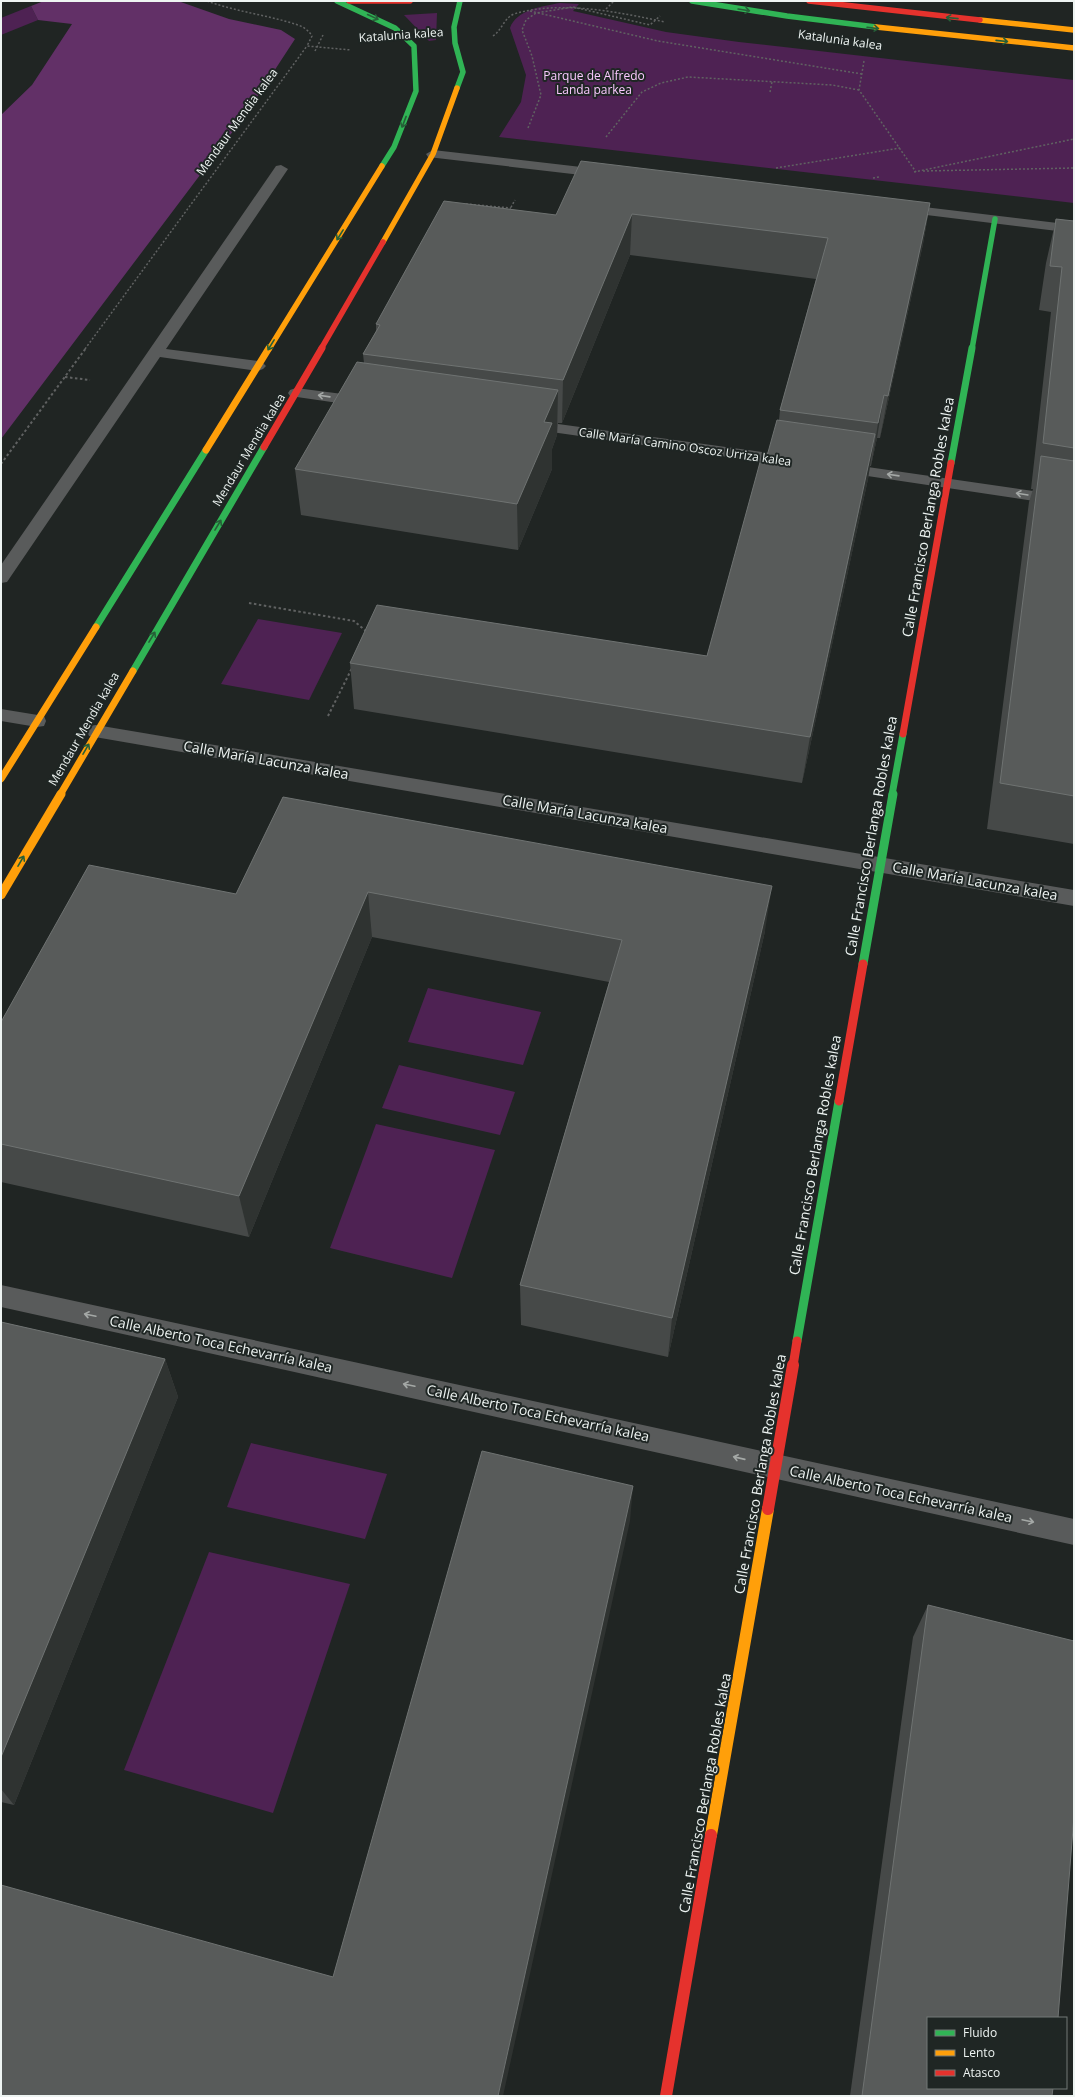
<svg xmlns="http://www.w3.org/2000/svg" width="1075" height="2097" font-family="'Open Sans',sans-serif">
	<rect width="100%" height="100%" fill="#202523"/>
	<!-- green -->
	<g fill="#4e2253">
		<path d="M560,3L579,4L573,11L666,32L739,42L1074,80V203L499,137L521,102L526,75L510,28C516,10 543,6 560,3Z"/>
		<polygon points="31,6 38,20 1,35 1,18"/>
		<polygon points="437,13 436,40 429,41 404,15"/>
		<polygon points="258,619 342,633 309,700 221,684"/>
		<polygon points="428,988 541,1012 523,1065 408,1042"/>
		<polygon points="399,1065 515,1092 500,1135 382,1108"/>
		<polygon points="376,1124 495,1150 452,1278 330,1248"/>
		<polygon points="251,1443 387,1474 365,1539 227,1507"/>
		<polygon points="209,1552 350,1584 273,1813 124,1770"/>
	</g>
	<!-- forest -->
	<polygon fill="#623067" points="44,1 178,1 229,19 281,30 295,39 246,114 1,439 1,115 32,85 72,24 38,20 31,6"/>
	<g fill="none" stroke-linecap="round" stroke-linejoin="round">
		<!-- path-far1 -->
		<g stroke="#606262" stroke-width="1.5" stroke-dasharray="2 2" stroke-linecap="butt">
			<path d="M207,1C237,12 268,15 298,25C304,27 309,31 312,36L307,46L351,50"/>
			<polyline points="606,9 614,1"/>
			<polyline points="530,11 658,41 862,74"/>
			<path d="M493,36C502,30 504,18 514,14C560,0 618,12 665,22"/>
			<polyline points="315,51 323,35"/>
			<polyline points="864,61 859,90 916,172"/>
			<polyline points="770,92 772,82"/>
			<polyline points="528,128 541,95 532,56 522,30 526,20 536,13 573,7 650,25 660,16"/>
			<polyline points="606,137 642,92 661,83 688,77 832,85 859,90"/>
			<polyline points="776,168 900,148"/>
			<polyline points="923,171 1074,168"/>
			<polyline points="914,172 1074,139"/>
			<polyline points="873,178 879,177"/>
			<polyline points="466,204 511,208"/>
			<polyline points="509,211 515,200"/>
			<polyline points="85,349 307,46"/>
		</g>
		<!-- path -->
		<g stroke="#606262" stroke-width="2" stroke-dasharray="2.5 2.5" stroke-linecap="butt">
			<polyline points="65,377 90,380"/>
			<polyline points="1,464 86,348"/>
			<polyline points="249,603 354,621 367,632"/>
			<polyline points="328,716 352,668"/>
		</g>
		<!-- lane -->
		<g fill="#595b5b" fill-rule="evenodd">
			<polygon points="281,165 288,169 166,349 258,361 263,363 266,366 263,369 258,371 160,357 7,582 1,583 1,565 276,166"/>
			<polygon points="1,709 44,716 46,721 44,726 37,727 1,721"/>
		</g>
		<!-- street -->
		<g fill="#595b5b" fill-rule="evenodd">
			<polygon points="433,150 607,170 614,174 607,178 428,157 426,154"/>
			<polygon points="899,204 1074,225 1074,233 894,211 892,208 894,205"/>
			<polygon points="296,388 366,397 372,399 374,402 372,405 366,407 290,396 288,393 290,390"/>
			<polygon points="529,420 792,456 798,458 800,461 798,464 792,466 523,428 521,425 523,422"/>
			<polygon points="840,463 1074,497 1074,507 834,471 832,468 834,465"/>
			<polygon points="96,725 1074,890 1074,906 89,736 87,731 89,726"/>
			<polygon points="1,1285 1074,1519 1074,1545 1,1307"/>
		</g>
		<!-- fast-far2 -->
		<g stroke="#30b455" stroke-width="5.5">
			<polyline points="337,1 395,28 414,46 416,91 394,147 382,166"/>
			<polyline points="692,1 787,16 876,27"/>
			<polyline points="457,88 463,72 455,43 454,27 460,1"/>
			<polyline points="972,349 995,219"/>
		</g>
		<!-- fast-far1 -->
		<g stroke="#30b455" stroke-width="7">
			<polyline points="951,463 972,348"/>
			<polyline points="96,627 206,450"/>
			<polyline points="133,671 264,447"/>
			<polyline points="892,795 903,734"/>
		</g>
		<!-- fast -->
		<g stroke="#30b455" stroke-width="9">
			<polyline points="863,964 893,794"/>
			<polyline points="797,1341 839,1101"/>
		</g>
		<!-- slow-far3 -->
		<g stroke="#ff9f0a" stroke-width="5.5">
			<polyline points="980,20 1074,30"/>
			<polyline points="876,27 1074,48"/>
			<polyline points="383,242 433,154 457,88"/>
			<polyline points="269,349 382,166"/>
		</g>
		<!-- slow-far2 -->
		<g stroke="#ff9f0a" stroke-width="7">
			<polyline points="206,450 269,348"/>
			<polyline points="1,779 96,627"/>
			<polyline points="60,795 133,671"/>
		</g>
		<!-- slow-far1 -->
		<polyline stroke="#ff9f0a" stroke-width="9" points="1,895 61,794"/>
		<!-- slow -->
		<polyline stroke="#ff9f0a" stroke-width="12" points="711,1835 768,1509"/>
		<!-- jam-far3 -->
		<g stroke="#e5322d" stroke-width="5.5">
			<polyline points="349,1 410,1"/>
			<polyline points="809,1 980,20"/>
			<polyline points="321,349 383,242"/>
		</g>
		<!-- jam-far2 -->
		<g stroke="#e5322d" stroke-width="7">
			<polyline points="264,447 322,348"/>
			<polyline points="903,734 951,463"/>
		</g>
		<!-- jam-far1 -->
		<g stroke="#e5322d" stroke-width="9">
			<polyline points="839,1101 863,964"/>
			<polyline points="793,1366 797,1341"/>
		</g>
		<!-- jam -->
		<g stroke="#e5322d" stroke-width="12">
			<polyline points="768,1509 793,1365"/>
			<polyline points="666,2096 711,1835"/>
		</g>
	</g>
	<!-- wall -->
	<g fill="#464948">
		<polygon points="930,203 923,244 880,438 877,438 871,466 870,466 868,479 802,783 354,709 350,663 707,656 767,456 779,420 780,410 816,279 630,255 562,423 558,423 557,435 552,449 552,469 518,550 301,515 295,469 364,363 363,354 376,331 376,324 556,215"/>
		<polygon points="1056,219 1074,221 1074,844 987,829 1029,502 1033,489 1031,489 1051,312 1039,310 1046,263"/>
		<polygon points="283,797 765,931 668,1357 521,1325 520,1285 609,982 372,937 249,1237 1,1182 1,1022 236,894"/>
		<polygon points="1,1322 165,1359 178,1397 14,1805 1,1802"/>
		<polygon points="928,1605 1052,2096 850,2096 913,1637"/>
	</g>
	<!-- shaded-wall -->
	<g fill="#2f3331">
		<polygon points="930,203 923,244 880,438 888,396"/>
		<polygon points="632,214 630,255 562,423 563,380"/>
		<polygon points="558,390 557,435 552,449 552,469 518,550 517,504 544,422"/>
		<polygon points="884,395 877,438 871,466 878,423"/>
		<polygon points="875,434 868,479 802,783 810,737"/>
		<polygon points="772,886 765,931 668,1357 672,1318"/>
		<polygon points="368,892 372,937 249,1237 239,1196"/>
		<polygon points="165,1359 178,1397 14,1805 1,1789 1,1757"/>
		<polygon points="633,1486 630,1521 503,2096 498,2096"/>
	</g>
	<!-- building -->
	<g fill="#585b5a" stroke="#6f7372">
		<polygon points="581,161 930,203 888,396 884,395 878,423 780,410 828,238 632,214 563,380 363,354 380,325 376,324 444,201 556,215"/>
		<polygon points="1056,219 1074,221 1074,448 1043,443 1062,267 1050,266"/>
		<polygon points="357,362 558,390 544,422 552,423 517,504 295,469"/>
		<polygon points="777,420 875,434 810,737 350,663 377,605 707,656 762,455 767,456"/>
		<polygon points="1041,456 1074,461 1074,796 1000,783"/>
		<polygon points="283,797 772,886 672,1318 520,1285 622,940 368,892 239,1196 1,1144 1,1022 89,865 236,894"/>
		<polygon points="1,1322 165,1359 1,1757"/>
		<polygon points="482,1451 633,1486 498,2096 1,2096 1,1885 333,1977"/>
		<polygon points="928,1605 1074,1641 1074,1816 1058,2018 928,2018 928,2088 1053,2088 1052,2096 862,2096"/>
	</g>
	<!-- one-way arrows -->
	<defs><path id="oneway-shaft" d="M-6 0H5M1.5-3L5.5 0L1.5 3" fill="none" stroke-width="1.6" stroke-linecap="round" stroke-linejoin="round"/></defs>
	<g stroke="#265f38">
		<use href="#oneway-shaft" transform="translate(744 10) rotate(9)"/>
		<use href="#oneway-shaft" transform="translate(373 17) rotate(25)"/>
		<use href="#oneway-shaft" transform="translate(952 18) rotate(-174)"/>
		<use href="#oneway-shaft" transform="translate(873 28) rotate(7)"/>
		<use href="#oneway-shaft" transform="translate(1002 41) rotate(6)"/>
		<use href="#oneway-shaft" transform="translate(404 122) rotate(111)"/>
		<use href="#oneway-shaft" transform="translate(340 235) rotate(122)"/>
		<use href="#oneway-shaft" transform="translate(271 345) rotate(122)"/>
		<use href="#oneway-shaft" transform="translate(218 525) rotate(-59)"/>
		<use href="#oneway-shaft" transform="translate(152 637) rotate(-59)"/>
		<use href="#oneway-shaft" transform="translate(86 749) rotate(-60)"/>
		<use href="#oneway-shaft" transform="translate(21 861) rotate(-60)"/>
	</g>
	<g stroke="#a4a8a6">
		<use href="#oneway-shaft" transform="translate(324 396) rotate(-172)"/>
		<use href="#oneway-shaft" transform="translate(893 475) rotate(-172)"/>
		<use href="#oneway-shaft" transform="translate(1022 494) rotate(-171)"/>
		<use href="#oneway-shaft" transform="translate(90 1315) rotate(-168)"/>
		<use href="#oneway-shaft" transform="translate(409 1385) rotate(-168)"/>
		<use href="#oneway-shaft" transform="translate(739 1458) rotate(-167)"/>
		<use href="#oneway-shaft" transform="translate(1028 1521) rotate(12)"/>
	</g>
	<g text-anchor="middle" stroke-width="4" stroke-linejoin="round" paint-order="stroke">
		<!-- far-street labels -->
		<g font-size="12" fill="#eef4f2" stroke="#1f2624">
			<text transform="translate(401 35) rotate(-4)" y="4">Katalunia kalea</text>
			<text transform="translate(840 40) rotate(8)" y="4">Katalunia kalea</text>
			<text transform="translate(237 122) rotate(-54)" y="4">Mendaur Mendia kalea</text>
			<text transform="translate(685 447) rotate(8)" y="4">Calle María Camino Oscoz Urriza kalea</text>
			<text transform="translate(249 450) rotate(-59)" y="4">Mendaur Mendia kalea</text>
			<text transform="translate(84 729) rotate(-60)" y="4">Mendaur Mendia kalea</text>
		</g>
		<!-- far-park labels -->
		<g font-size="12" fill="#f9c8fe" stroke="#1f2624">
			<text x="594" y="80">Parque de Alfredo<tspan x="594" dy="14">Landa parkea</tspan></text>
		</g>
		<!-- street labels -->
		<g font-size="14" fill="#eef4f2" stroke="#1f2624">
			<text transform="translate(928 517) rotate(-80)" y="5">Calle Francisco Berlanga Robles kalea</text>
			<text transform="translate(266 760) rotate(10)" y="5">Calle María Lacunza kalea</text>
			<text transform="translate(585 814) rotate(10)" y="5">Calle María Lacunza kalea</text>
			<text transform="translate(871 836) rotate(-80)" y="5">Calle Francisco Berlanga Robles kalea</text>
			<text transform="translate(975 881) rotate(10)" y="5">Calle María Lacunza kalea</text>
			<text transform="translate(815 1155) rotate(-80)" y="5">Calle Francisco Berlanga Robles kalea</text>
			<text transform="translate(221 1344) rotate(12)" y="5">Calle Alberto Toca Echevarría kalea</text>
			<text transform="translate(538 1413) rotate(12)" y="5">Calle Alberto Toca Echevarría kalea</text>
			<text transform="translate(760 1474) rotate(-80)" y="5">Calle Francisco Berlanga Robles kalea</text>
			<text transform="translate(901 1494) rotate(12)" y="5">Calle Alberto Toca Echevarría kalea</text>
			<text transform="translate(705 1793) rotate(-80)" y="5">Calle Francisco Berlanga Robles kalea</text>
		</g>
	</g>
	<!-- border -->
	<rect width="1075" height="2097" fill="none" stroke="#eef4f2" stroke-width="4"/>
	<!-- legend -->
	<rect x="927" y="2017" width="140" height="72" fill="#1f2624" stroke="#727876"/>
	<rect x="935" y="2030" width="20" height="6" fill="#30b455" stroke="#727876"/>
	<text x="963" y="2037" font-size="12" fill="#eef4f2">Fluido</text>
	<rect x="935" y="2050" width="20" height="6" fill="#ff9f0a" stroke="#727876"/>
	<text x="963" y="2057" font-size="12" fill="#eef4f2">Lento</text>
	<rect x="935" y="2070" width="20" height="6" fill="#e5322d" stroke="#727876"/>
	<text x="963" y="2077" font-size="12" fill="#eef4f2">Atasco</text>
</svg>
